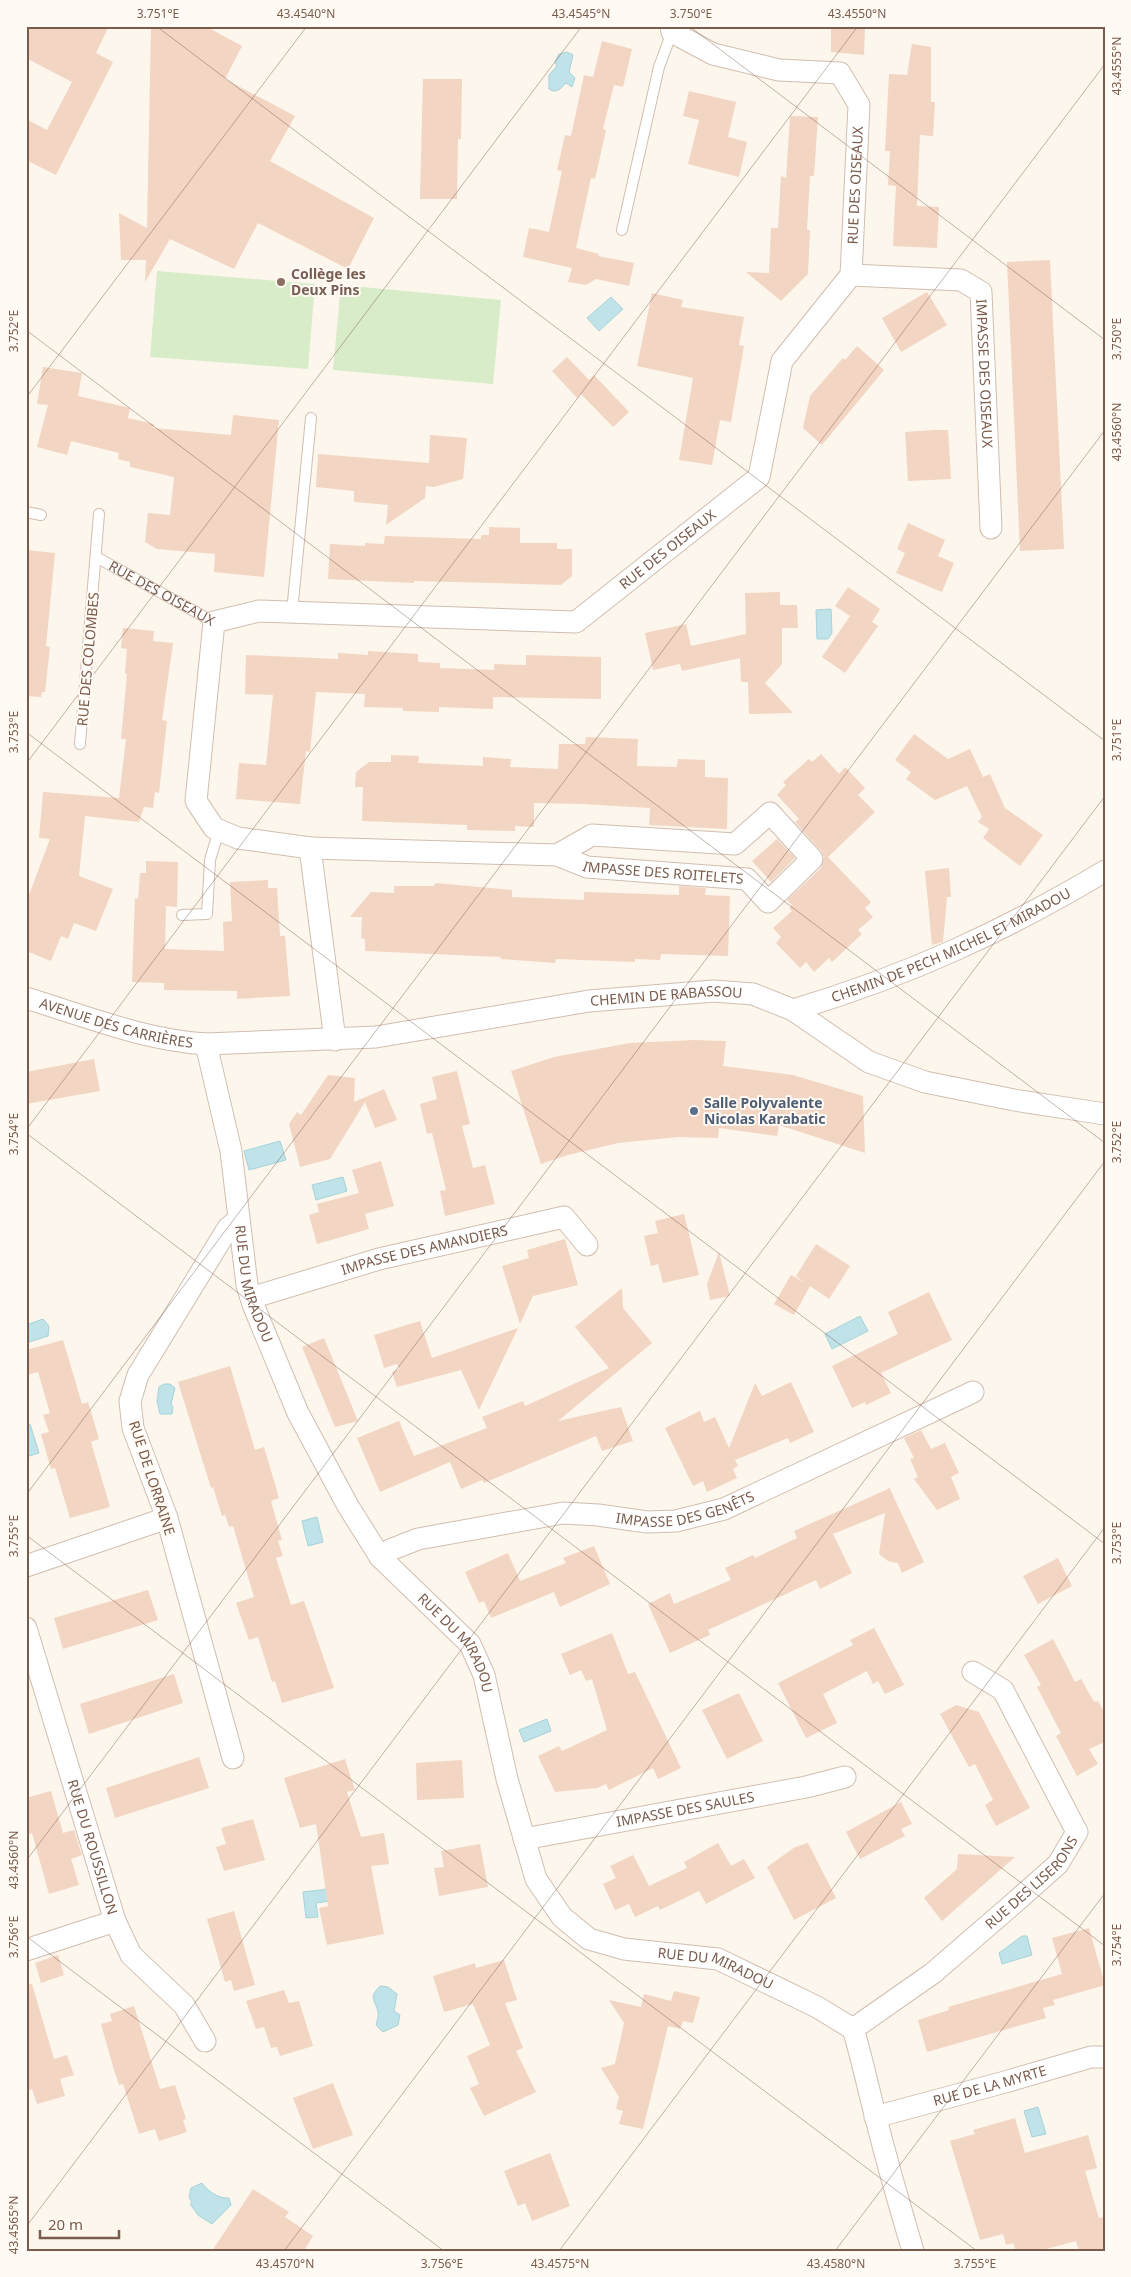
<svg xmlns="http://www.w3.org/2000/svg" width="1131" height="2277" font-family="'Noto Sans',sans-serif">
	<rect width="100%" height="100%" fill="#fdf6ec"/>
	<!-- green -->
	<g fill="#d8ecc9">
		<polygon points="157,271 315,284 308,369 150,357"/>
		<polygon points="341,285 501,300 493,384 333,370"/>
	</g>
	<!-- water -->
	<g fill="#bfe3e8" stroke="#a5d3da">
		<path d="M567,52L573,55L569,72L575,78L572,87L566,83C560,89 557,94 549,89V75L557,66L555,62L559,54Z"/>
		<polygon points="611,297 623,309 599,331 587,318"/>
		<polygon points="831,609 832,633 828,639 817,639 816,610"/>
		<polygon points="280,1141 286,1160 249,1170 244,1151"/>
		<polygon points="343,1177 347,1191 316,1200 312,1185"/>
		<polygon points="860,1316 868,1331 832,1349 825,1334"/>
		<polygon points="43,1319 49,1326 48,1336 26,1343 26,1325"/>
		<polygon points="164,1384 170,1384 175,1388 171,1404 173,1407 172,1414 160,1414 157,1401 159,1387"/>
		<polygon points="30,1424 39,1453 26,1457 26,1426"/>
		<polygon points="317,1517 323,1542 308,1546 302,1521"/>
		<polygon points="547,1719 551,1731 524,1742 519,1730"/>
		<polygon points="329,1889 330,1901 316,1903 318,1917 306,1918 303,1892"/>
		<polygon points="1022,1936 1027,1936 1032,1955 1002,1964 999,1953"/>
		<path d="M380,1986L388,1987L397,1994L394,2011L400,2015L398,2025L383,2032L376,2025C377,2021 379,2016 378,2012C375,1998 368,1999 380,1986Z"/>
		<polygon points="1038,2107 1046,2134 1032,2137 1024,2111"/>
		<path d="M202,2183C208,2191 218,2199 229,2198L231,2205L212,2224L198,2215L190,2204L192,2202L189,2197L191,2188Z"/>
	</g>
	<!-- building -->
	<g fill="#f3d5c3">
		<polygon points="26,26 109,26 96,53 113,62 56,175 26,160 26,119 47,130 72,82 26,58"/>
		<polygon points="151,26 205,26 242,46 225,79 295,116 270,161 374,218 348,269 258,223 234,269 170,239 145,282 146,260 121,260 119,213 147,228"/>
		<polygon points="831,26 865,26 864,55 831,52"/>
		<polygon points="602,41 632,49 623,87 614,85 603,129 606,130 595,179 591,178 576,248 599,254 598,256 634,263 629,286 596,279 586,285 568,282 572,268 523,257 529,228 549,232 562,171 557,170 565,135 571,136 584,75 593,77"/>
		<polygon points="912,44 931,47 931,102 935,102 933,136 920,135 917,206 939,207 937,248 893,246 896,186 888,185 890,151 885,151 889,74 907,75"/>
		<polygon points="423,79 462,79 461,139 458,139 457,199 420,199"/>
		<polygon points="689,91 736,102 728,137 747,142 739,177 688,164 699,120 683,116"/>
		<polygon points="790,116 818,117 814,176 810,176 807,230 810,230 808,274 781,301 746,272 769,273 771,228 778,228 781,176 786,178"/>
		<polygon points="1050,260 1064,549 1020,551 1007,262"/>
		<polygon points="927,292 947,325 901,352 882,318"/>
		<polygon points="652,293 683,300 681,307 744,317 739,345 744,346 731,422 720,420 712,465 679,460 693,378 637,366"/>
		<polygon points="857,346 884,370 822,445 803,428 810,396 843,358 845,360"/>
		<polygon points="567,357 589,380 594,375 629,412 613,427 581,394 577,398 552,371"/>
		<polygon points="43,367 82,373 78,396 130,408 128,418 154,424 153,428 231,435 233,415 279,420 264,577 214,572 215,554 157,549 145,542 148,513 170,515 174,477 130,467 130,462 118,459 119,453 71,441 67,455 37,447 48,405 37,404"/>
		<polygon points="934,430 948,430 951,479 908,481 905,432"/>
		<polygon points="430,435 467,438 463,479 434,487 426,486 425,498 386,525 388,505 354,502 354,491 316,487 318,454 429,463"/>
		<polygon points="908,523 945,540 938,556 954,563 942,592 896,573 905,553 897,549"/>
		<polygon points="489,527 520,528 520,543 557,543 557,549 572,549 572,576 561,585 414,581 414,583 328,579 330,544 365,546 365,543 384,544 385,536 481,539 481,535 489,535"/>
		<polygon points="26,550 55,553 46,646 50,647 45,692 42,692 41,697 26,696"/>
		<polygon points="848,587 880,609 872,622 878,626 845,673 822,657 850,616 835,606"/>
		<polygon points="780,592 780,605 797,605 798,628 782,628 782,664 765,683 793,713 749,714 748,682 741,682 740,658 682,671 680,664 653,670 645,633 686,624 691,646 746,634 745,593"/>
		<polygon points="123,628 154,631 153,641 173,643 162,720 167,721 159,793 155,792 153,808 144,807 139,822 85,816 79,876 113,889 96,931 74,923 68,939 61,936 51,961 26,951 26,903 50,839 39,838 43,792 119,798 126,739 121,739 127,674 125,674 127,649 121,648"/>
		<polygon points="368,651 418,654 418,662 440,663 440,668 494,670 494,664 526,665 526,655 601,657 601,699 493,697 493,709 439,707 439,712 403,711 403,708 364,707 365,694 316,692 310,752 306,751 300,804 236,799 239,763 266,765 273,695 245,694 246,655 338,659 338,653 368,655"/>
		<polygon points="914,734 948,759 970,749 983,777 990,774 1005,808 1043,835 1020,866 983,838 989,829 978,822 982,817 967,786 935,800 906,779 911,772 895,760"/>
		<polygon points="586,737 638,739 637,766 677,767 678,759 705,760 705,777 728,778 727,829 649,825 650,808 582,804 534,803 534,827 515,826 515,831 467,830 467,825 362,821 363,787 355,787 356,772 369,762 391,762 391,755 419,756 418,763 483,766 483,757 511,759 510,767 558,769 559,744 585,744"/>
		<polygon points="821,754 839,774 845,767 865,788 858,795 875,812 828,857 871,902 865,908 873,917 858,930 862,934 832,962 829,958 814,972 806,962 800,968 776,943 781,937 773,928 792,911 789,908 792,905 787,900 821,868 824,857 821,851 795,822 799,819 777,795 786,785 783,782 809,759 812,762"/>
		<polygon points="777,839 795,858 771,882 752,861"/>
		<polygon points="146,861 178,862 177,907 166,906 165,949 224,951 223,922 232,921 230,882 268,880 268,888 277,888 280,936 285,936 290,996 237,999 237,991 164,990 164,983 132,982 135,898 138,899 140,873 146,873"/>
		<polygon points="949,868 951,897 947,897 943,942 932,945 925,871"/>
		<polygon points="435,883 512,890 512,897 584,900 584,892 679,895 679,886 706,888 705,895 730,896 728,956 661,954 660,960 635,959 635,962 556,959 555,963 500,959 501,957 365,951 365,939 361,938 362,917 350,917 371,892 394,893 394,886 434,886"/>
		<polygon points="694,1040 726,1041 723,1066 793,1075 863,1096 865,1153 779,1125 777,1136 719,1128 718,1138 678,1137 618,1143 568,1155 541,1164 511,1071 554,1057 630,1043"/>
		<polygon points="94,1059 100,1091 26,1104 26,1072"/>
		<polygon points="457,1071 470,1124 462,1126 473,1168 485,1165 495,1204 445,1216 440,1191 446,1190 432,1133 427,1134 420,1104 437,1099 432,1077"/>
		<polygon points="328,1075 355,1078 354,1102 384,1089 397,1120 375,1128 365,1102 330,1159 300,1167 289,1124 297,1112 301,1115"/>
		<polygon points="381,1161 394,1206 365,1214 369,1229 317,1244 309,1215 319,1212 317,1204 359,1193 352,1170"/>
		<polygon points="684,1214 699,1275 663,1283 658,1264 651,1266 644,1236 658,1233 655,1221"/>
		<polygon points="565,1239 578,1285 533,1296 520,1324 502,1266 529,1258 527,1250"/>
		<polygon points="816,1244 850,1266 829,1299 810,1286 794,1315 774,1304 791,1275 805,1283 796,1276"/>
		<polygon points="719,1252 730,1296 710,1300 707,1284"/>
		<polygon points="622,1288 623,1308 652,1343 558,1421 621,1407 633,1441 602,1451 596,1436 484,1483 482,1480 461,1489 450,1462 380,1492 357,1438 399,1421 414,1456 487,1428 482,1417 523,1401 525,1406 609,1368 575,1327"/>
		<polygon points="929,1292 952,1340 881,1373 891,1393 866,1405 865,1402 852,1408 832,1366 898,1334 888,1312"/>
		<polygon points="420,1321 432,1358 518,1328 479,1410 461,1370 397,1387 392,1372 399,1369 397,1364 384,1368 374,1335"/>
		<polygon points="324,1338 358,1421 335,1427 302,1347"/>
		<polygon points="63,1340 82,1404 88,1402 99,1439 91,1442 110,1507 70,1518 55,1468 51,1469 41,1434 49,1432 43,1415 50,1413 38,1372 26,1375 26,1350"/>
		<polygon points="230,1366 255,1450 264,1447 279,1498 271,1501 282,1540 278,1541 283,1556 276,1558 291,1605 304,1601 334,1688 282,1703 275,1681 272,1682 258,1637 249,1640 236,1603 254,1597 233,1526 229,1527 225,1515 222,1516 213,1487 211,1488 178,1382"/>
		<polygon points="791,1382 814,1432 790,1443 788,1438 735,1460 738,1466 733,1469 737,1478 707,1492 703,1481 693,1486 665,1428 700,1411 704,1422 715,1417 729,1448 755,1383 762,1396"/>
		<polygon points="921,1430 931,1449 945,1443 959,1473 951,1477 960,1499 937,1510 914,1479 918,1477 910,1459 914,1458 904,1438"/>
		<polygon points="889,1487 924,1562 902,1573 898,1563 888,1561 879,1554 885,1513 833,1534 852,1573 820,1589 816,1580 708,1630 710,1635 670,1653 648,1604 670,1593 674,1604 731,1580 725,1568 753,1555 755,1558 797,1538 794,1531 888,1489"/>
		<polygon points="594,1546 610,1584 560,1607 554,1592 491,1618 484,1601 479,1603 465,1572 508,1553 520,1581 566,1563 563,1558"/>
		<polygon points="1058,1558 1072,1586 1038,1604 1023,1576"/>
		<polygon points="148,1590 158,1620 63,1649 54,1618"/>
		<polygon points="874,1628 904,1685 885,1694 878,1681 873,1684 867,1671 823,1694 837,1723 806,1738 778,1683 853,1645 850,1640"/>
		<polygon points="612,1633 628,1674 635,1672 681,1768 658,1779 653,1768 609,1790 606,1784 597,1788 555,1792 538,1756 559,1746 562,1751 607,1730 592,1679 586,1681 581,1670 570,1675 561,1654"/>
		<polygon points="1053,1639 1075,1682 1081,1679 1094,1702 1098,1701 1105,1714 1105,1742 1089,1749 1098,1764 1077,1776 1056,1736 1061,1733 1037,1687 1041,1685 1024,1655"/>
		<polygon points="174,1674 183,1703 89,1734 80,1704"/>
		<polygon points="739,1693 763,1741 727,1759 702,1710"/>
		<polygon points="956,1705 979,1712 1030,1808 996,1826 985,1805 993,1800 975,1764 969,1767 940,1714"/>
		<polygon points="199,1757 209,1788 115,1818 106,1788"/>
		<polygon points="345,1759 355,1790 347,1792 361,1837 384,1833 389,1864 371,1866 384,1934 327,1945 319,1908 328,1906 316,1824 300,1828 284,1778"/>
		<polygon points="462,1760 464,1798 417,1800 416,1763"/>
		<polygon points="51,1791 63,1833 74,1830 82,1855 71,1859 79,1885 49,1894 32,1833 26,1835 26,1798"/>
		<polygon points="901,1802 912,1824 901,1829 905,1836 860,1859 846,1832"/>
		<polygon points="253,1819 265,1860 224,1871 216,1847 226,1844 221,1828"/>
		<polygon points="718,1843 731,1866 744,1859 755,1878 706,1904 699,1891 660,1910 658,1906 635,1917 629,1904 615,1910 603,1884 616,1878 610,1866 633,1855 649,1886 687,1868 684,1862"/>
		<polygon points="808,1843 836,1898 794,1920 767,1867 795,1847"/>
		<polygon points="480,1844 488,1887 439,1896 434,1868 444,1867 441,1851"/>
		<polygon points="958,1854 1015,1857 942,1921 924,1898 957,1869"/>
		<polygon points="234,1911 255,1985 234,1991 231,1980 225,1982 207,1919"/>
		<polygon points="1089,1928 1105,1985 1053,2000 1055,2005 1043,2008 1046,2018 927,2052 918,2020 949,2010 948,2007 1062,1974 1052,1938"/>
		<polygon points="58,1955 64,1975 41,1983 35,1963"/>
		<polygon points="504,1960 517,2000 505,2003 523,2048 516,2051 536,2092 484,2116 470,2088 479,2084 467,2056 490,2045 473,2004 444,2012 433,1976 475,1963 476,1968"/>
		<polygon points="32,1984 54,2059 67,2055 74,2075 60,2079 65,2096 37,2104 32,2089 26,2091 26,1985"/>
		<polygon points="284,1990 289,2003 299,2001 313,2046 280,2056 277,2047 271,2048 264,2027 256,2029 246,2001"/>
		<polygon points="674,1991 700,1997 693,2023 683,2021 680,2029 668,2026 643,2129 619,2124 623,2111 616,2109 619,2097 601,2068 615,2064 624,2023 609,2000 641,2007 644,1994 671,2001"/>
		<polygon points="134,2006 160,2089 175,2085 186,2119 183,2120 187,2132 159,2141 155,2129 139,2134 123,2084 119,2085 114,2070 101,2024 112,2021 110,2014"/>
		<polygon points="333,2083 353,2135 313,2149 293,2098"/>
		<polygon points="1015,2118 1025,2153 1088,2135 1097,2168 1085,2171 1099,2218 1105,2217 1105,2251 1079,2251 1076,2241 1039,2251 1016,2251 1013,2243 1006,2245 1003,2234 980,2240 950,2141 975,2134 973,2130"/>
		<polygon points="550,2153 570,2206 532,2221 525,2203 518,2206 504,2171"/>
		<polygon points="253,2189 289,2212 285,2217 313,2236 304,2251 212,2251"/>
	</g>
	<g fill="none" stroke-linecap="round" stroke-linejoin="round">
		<defs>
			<g id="service">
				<polyline points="622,230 659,67 672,32"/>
				<polyline points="26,512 41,515"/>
				<path id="s1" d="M96,557L214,622"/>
				<polyline points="292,612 311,418"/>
				<polyline points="80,744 99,514"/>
				<polyline points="182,915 207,914 210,860 219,830"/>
			</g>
			<g id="minor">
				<path id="s2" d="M851,275L961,280L981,292L991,528"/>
				<path id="s3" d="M310,848L557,855L587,867L747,879L768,902L812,859L770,813L735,844L592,835L557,855"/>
				<path id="s4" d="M26,998C85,1016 144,1040 206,1044L376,1037L589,1001L714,991L753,994L793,1010L869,1062L925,1082L1014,1100L1105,1114"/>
				<path id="s5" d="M793,1010C907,976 1003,932 1105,871"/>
				<path id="s6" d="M335,1040L310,848L238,838L214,828L196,801L214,622L259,611L576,622L759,477L782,361L851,275L859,105L840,73L779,70L713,54L672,32L671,26"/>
				<path id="s7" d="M206,1044L231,1151L247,1285L254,1307L298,1413L348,1506L380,1557L470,1644L484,1675L507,1779L536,1879L562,1917L589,1939L624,1949L718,1959L817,2007L853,2029C862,2058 868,2088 876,2118C887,2163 900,2207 913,2251"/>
				<path id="s8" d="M251,1298L379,1259L564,1217L587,1245"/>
				<path id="s9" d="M380,1557L390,1550L418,1539L563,1513L598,1515L647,1522L676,1521L724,1509L973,1392"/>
				<polyline points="26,1566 167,1518"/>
				<path id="s10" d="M26,1628L115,1921L131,1955L184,2005L205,2041"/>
				<polyline points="233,1758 167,1518 133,1428 130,1401 138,1375 228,1228 238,1220"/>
				<path id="s11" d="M524,1839L806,1787L845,1777"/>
				<polyline points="26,1950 115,1921"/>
				<path id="s12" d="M853,2029L933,1973L1014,1903L1058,1864L1077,1832L1003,1690L973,1672"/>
				<path id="s13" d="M875,2117L1005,2082L1091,2057H1105"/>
			</g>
		</defs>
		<!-- service casing -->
		<use href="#service" stroke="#d1beb0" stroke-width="12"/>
		<!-- minor casing -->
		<use href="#minor" stroke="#d1beb0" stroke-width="23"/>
		<!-- service -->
		<use href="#service" stroke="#fff" stroke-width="10"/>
		<!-- minor -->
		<use href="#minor" stroke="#fff" stroke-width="21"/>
	</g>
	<!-- ticks -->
	<path fill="none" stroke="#7a5c4d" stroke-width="1" stroke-opacity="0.45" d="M156,26L1105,741M689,26L1105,340M26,33L31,26M26,330L1105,1143M26,398L307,26M26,732L1105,1544M26,764L582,26M26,1130L858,26M26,1133L1105,1946M26,1495L1105,64M26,1535L977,2251M26,1861L1105,430M26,1936L444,2251M26,2227L1105,796M284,2251L1105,1161M559,2251L1105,1527M835,2251L1105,1893"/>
	<!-- markers -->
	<circle fill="#8d6e63" stroke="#fffaf3" stroke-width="2" cx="281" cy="282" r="5"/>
	<circle fill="#5c6f8a" stroke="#fffaf3" stroke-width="2" cx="694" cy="1111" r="5"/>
	<g text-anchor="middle" stroke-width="4" stroke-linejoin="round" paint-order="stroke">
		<!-- street labels -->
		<g font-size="14" fill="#7a5c4d" stroke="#fffaf3">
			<text dy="5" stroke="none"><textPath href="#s6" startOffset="1420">RUE DES OISEAUX</textPath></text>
			<text dy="5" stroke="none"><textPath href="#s2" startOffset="215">IMPASSE DES OISEAUX</textPath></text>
			<text dy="5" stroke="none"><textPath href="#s6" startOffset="985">RUE DES OISEAUX</textPath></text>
			<text dy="5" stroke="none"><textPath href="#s1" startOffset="75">RUE DES OISEAUX</textPath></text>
			<text transform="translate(88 659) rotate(-85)" y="5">RUE DES COLOMBES</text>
			<text dy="5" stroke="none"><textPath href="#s3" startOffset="356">IMPASSE DES ROITELETS</textPath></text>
			<text dy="5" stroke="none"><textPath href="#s5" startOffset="171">CHEMIN DE PECH MICHEL ET MIRADOU</textPath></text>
			<text dy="5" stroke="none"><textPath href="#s4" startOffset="650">CHEMIN DE RABASSOU</textPath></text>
			<text dy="5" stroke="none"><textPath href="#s4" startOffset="94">AVENUE DES CARRIÈRES</textPath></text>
			<text dy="5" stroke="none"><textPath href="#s8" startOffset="180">IMPASSE DES AMANDIERS</textPath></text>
			<text dy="5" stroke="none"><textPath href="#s7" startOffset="245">RUE DU MIRADOU</textPath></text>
			<text transform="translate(152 1478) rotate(72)" y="5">RUE DE LORRAINE</text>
			<text dy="5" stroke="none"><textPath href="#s9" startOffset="314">IMPASSE DES GENÊTS</textPath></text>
			<text dy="5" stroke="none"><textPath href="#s7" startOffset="665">RUE DU MIRADOU</textPath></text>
			<text dy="5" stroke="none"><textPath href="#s11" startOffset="164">IMPASSE DES SAULES</textPath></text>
			<text dy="5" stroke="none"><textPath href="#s10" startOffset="229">RUE DU ROUSSILLON</textPath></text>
			<text dy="5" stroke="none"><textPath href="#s12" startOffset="232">RUE DES LISERONS</textPath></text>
			<text dy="5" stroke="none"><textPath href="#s7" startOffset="1130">RUE DU MIRADOU</textPath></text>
			<text dy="5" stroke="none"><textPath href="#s13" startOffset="119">RUE DE LA MYRTE</textPath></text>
		</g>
		<!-- education labels -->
		<g font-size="14" font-weight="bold" fill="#785e54" stroke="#fffaf3" text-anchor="start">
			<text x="291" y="279">Collège les<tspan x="291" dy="16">Deux Pins</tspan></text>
		</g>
		<!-- service labels -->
		<g font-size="14" font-weight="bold" fill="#4e5e75" stroke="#fffaf3" text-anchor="start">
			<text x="704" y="1108">Salle Polyvalente<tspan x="704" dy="16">Nicolas Karabatic</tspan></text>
		</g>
	</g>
	<!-- border -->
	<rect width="1131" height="2277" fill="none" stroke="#fffaf3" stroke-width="55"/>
	<!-- scale -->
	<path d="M40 2230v8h79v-8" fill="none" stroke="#7a5c4d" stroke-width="2.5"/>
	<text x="48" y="2230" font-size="15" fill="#7a5c4d" stroke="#fffaf3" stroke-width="4" paint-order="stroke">20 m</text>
	<rect x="28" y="28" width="1076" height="2222" fill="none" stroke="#7a5c4d" stroke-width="2"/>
	<g font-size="12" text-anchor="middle" fill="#7a5c4d">
		<text x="158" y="18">3.751°E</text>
		<text x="306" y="18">43.4540°N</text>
		<text x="581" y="18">43.4545°N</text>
		<text x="691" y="18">3.750°E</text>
		<text x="857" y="18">43.4550°N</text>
		<text transform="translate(1117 66) rotate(-90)" y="4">43.4555°N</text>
		<text transform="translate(14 331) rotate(-90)" y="4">3.752°E</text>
		<text transform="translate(1117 339) rotate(-90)" y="4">3.750°E</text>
		<text transform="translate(1117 432) rotate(-90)" y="4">43.4560°N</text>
		<text transform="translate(14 732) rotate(-90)" y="4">3.753°E</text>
		<text transform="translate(1117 740) rotate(-90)" y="4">3.751°E</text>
		<text transform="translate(14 1134) rotate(-90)" y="4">3.754°E</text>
		<text transform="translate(1117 1142) rotate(-90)" y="4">3.752°E</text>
		<text transform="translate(14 1536) rotate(-90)" y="4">3.755°E</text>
		<text transform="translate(1117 1543) rotate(-90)" y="4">3.753°E</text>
		<text transform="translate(14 1860) rotate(-90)" y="4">43.4560°N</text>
		<text transform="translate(14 1937) rotate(-90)" y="4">3.756°E</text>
		<text transform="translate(1117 1945) rotate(-90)" y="4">3.754°E</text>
		<text transform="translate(14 2225) rotate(-90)" y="4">43.4565°N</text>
		<text x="285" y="2268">43.4570°N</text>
		<text x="442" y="2268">3.756°E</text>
		<text x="560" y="2268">43.4575°N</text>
		<text x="836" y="2268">43.4580°N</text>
		<text x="975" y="2268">3.755°E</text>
	</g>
</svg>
